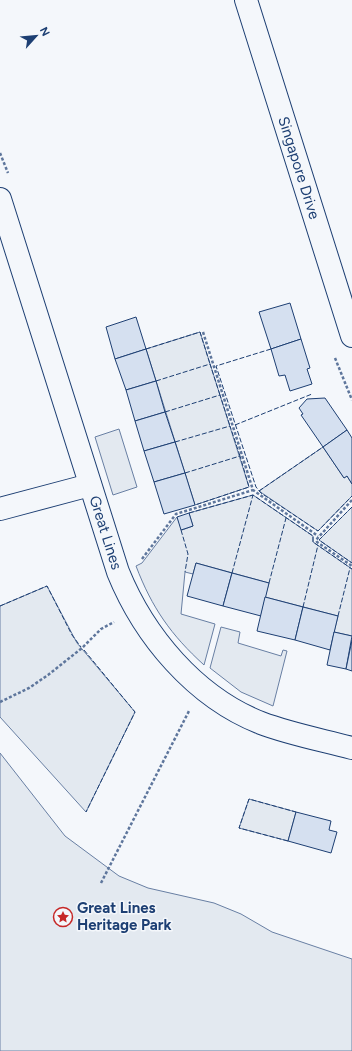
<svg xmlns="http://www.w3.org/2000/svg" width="352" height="1051" font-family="Figtree,sans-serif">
	<rect width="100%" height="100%" fill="#f4f7fb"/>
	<!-- green -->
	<g fill="#e3e9f0" stroke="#687fa3">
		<polygon points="200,332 249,487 195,505 146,349"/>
		<polygon points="119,429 137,487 113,495 95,437"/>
		<polygon points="323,447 344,478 347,476 352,484 352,496 318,531 259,491"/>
		<path d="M253,495L313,536V542L352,569V636L334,632L338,616L265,597L269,583L196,563L193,574L185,572L181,614L215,624L204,665C171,635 152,608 136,566L142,563L177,517L182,530L193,526L189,513Z"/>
		<polygon points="352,507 352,563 319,540"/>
		<polygon points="47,586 77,643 135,712 86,812 0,717 0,606"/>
		<polygon points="221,627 240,632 238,643 281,656 283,650 287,651 273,706 241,692 210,668"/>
		<polygon points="0,753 65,836 119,876 148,888 214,903 241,914 272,932 352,959 352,1051 0,1051"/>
		<polygon points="249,799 296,812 288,841 239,828"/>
	</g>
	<!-- building -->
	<g fill="#d5e0f0" stroke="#1d3f73">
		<polygon points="290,303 301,339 271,349 259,312"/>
		<polygon points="136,317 146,349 115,359 106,327"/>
		<polygon points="301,339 310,368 307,369 312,384 290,391 285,375 279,376 271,349"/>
		<polygon points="146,349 156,381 126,390 115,359"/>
		<polygon points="156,381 165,412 135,421 126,390"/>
		<polygon points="325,398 347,430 323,447 301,415 303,414 299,408 307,399"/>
		<polygon points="165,412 175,442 144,451 135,421"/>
		<polygon points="347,430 352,438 352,484 347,476 344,478 323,447"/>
		<polygon points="175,442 185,473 154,482 144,451"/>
		<polygon points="185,473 195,505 164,514 154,482"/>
		<polygon points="189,513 193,526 181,530 177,517"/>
		<polygon points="196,563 232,573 223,606 187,596"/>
		<polygon points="232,573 269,583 261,616 223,606"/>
		<polygon points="265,597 303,607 295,640 257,631"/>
		<polygon points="303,607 338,616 330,650 295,640"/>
		<polygon points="334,632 352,636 346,669 327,665"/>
		<polygon points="352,640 352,671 346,669"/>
		<polygon points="296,812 331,821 329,830 337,832 331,853 288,841"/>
	</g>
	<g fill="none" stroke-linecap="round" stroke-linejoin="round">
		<defs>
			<g id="minor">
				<path id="s1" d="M246,0L352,336"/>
				<path id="s2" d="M0,199L118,572C144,636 195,697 261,723C290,734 322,740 352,748"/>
				<polyline points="0,509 90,485"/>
			</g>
		</defs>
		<!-- minor casing -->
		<use href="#minor" stroke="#1d3f73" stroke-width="24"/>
		<!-- path -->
		<g stroke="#5e769c" stroke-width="2.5" stroke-dasharray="3 2" stroke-linecap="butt">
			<polyline points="0,153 8,173"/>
			<polyline points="203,332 253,490 318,536"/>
			<polyline points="335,358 352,400"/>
			<polyline points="352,500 316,540 317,542 352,566"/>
			<polyline points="142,559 176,514 253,490"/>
			<polyline points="0,702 29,688 48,675 82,648 101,629 114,622"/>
			<polyline points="101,883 189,711"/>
		</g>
		<!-- minor -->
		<use href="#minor" stroke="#f4f7fb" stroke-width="22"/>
		<!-- fence -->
		<g stroke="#1d3f73" stroke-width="1" stroke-dasharray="5 2" stroke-linecap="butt">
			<polyline points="146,349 200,332 210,364"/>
			<polyline points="271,349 216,366 256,487 261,493 318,531 352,496"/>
			<polyline points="156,381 210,364 220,395"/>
			<polyline points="165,412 220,395 230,426"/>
			<polyline points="235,425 312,394"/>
			<polyline points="175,442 230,426 240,456"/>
			<polyline points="185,473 240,456 249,487 195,505"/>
			<polyline points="259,491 323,447"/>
			<polyline points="352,507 319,540 352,563"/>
			<polyline points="189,513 253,495 313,536 313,542 352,569"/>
			<polyline points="181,530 188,554 185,572"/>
			<polyline points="232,573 253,495"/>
			<polyline points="269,583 286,518"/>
			<polyline points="0,606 47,586 72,635 81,647"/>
			<polyline points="303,607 318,545"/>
			<polyline points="338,616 350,568"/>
			<polyline points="84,650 135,712 86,812"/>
			<polyline points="288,841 239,828 249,799 296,812"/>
		</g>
	</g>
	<!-- icons -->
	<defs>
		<symbol id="sight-ring" viewBox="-11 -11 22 22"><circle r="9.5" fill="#f4f7fb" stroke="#c62828" stroke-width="1.5"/><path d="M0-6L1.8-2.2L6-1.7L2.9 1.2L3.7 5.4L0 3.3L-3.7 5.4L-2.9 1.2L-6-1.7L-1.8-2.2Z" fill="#c62828"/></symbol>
	</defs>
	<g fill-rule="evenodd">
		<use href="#sight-ring" x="52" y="906" width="22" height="22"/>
	</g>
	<g text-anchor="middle" stroke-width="3" stroke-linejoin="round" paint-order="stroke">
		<!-- street labels -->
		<g font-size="15" fill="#1d3f73" stroke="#f4f7fb">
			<text dy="5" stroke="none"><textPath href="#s1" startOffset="176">Singapore Drive</textPath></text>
			<text dy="5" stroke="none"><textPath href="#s2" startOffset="350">Great Lines</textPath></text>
		</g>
		<!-- poi labels -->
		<g font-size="15" font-weight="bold" fill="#1d3f73" stroke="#f4f7fb" text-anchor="start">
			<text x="77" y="913">Great Lines<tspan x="77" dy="17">Heritage Park</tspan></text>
		</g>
	</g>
	<!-- north arrow -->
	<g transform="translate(36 36) rotate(63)" stroke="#f4f7fb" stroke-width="3" paint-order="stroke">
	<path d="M0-3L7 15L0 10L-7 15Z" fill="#1d3f73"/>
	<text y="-6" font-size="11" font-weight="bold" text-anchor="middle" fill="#1d3f73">N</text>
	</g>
</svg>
